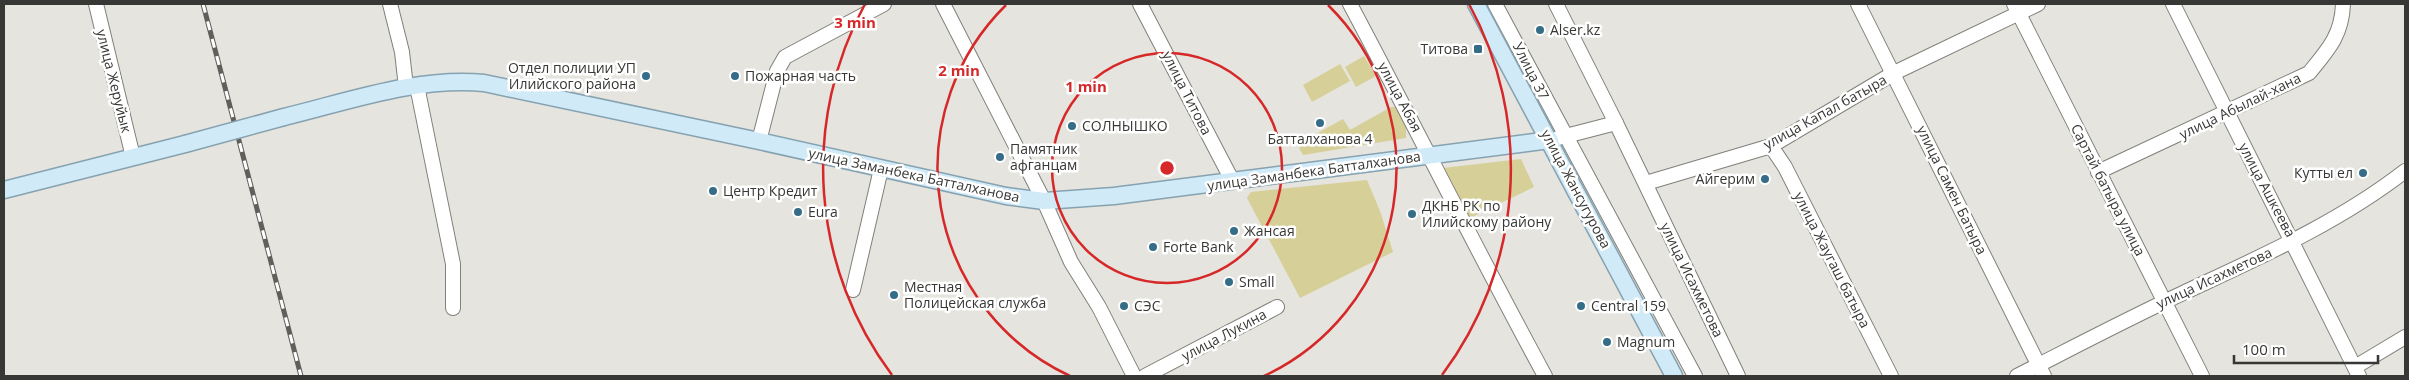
<svg xmlns="http://www.w3.org/2000/svg" width="2409" height="380" font-family="'Open Sans',sans-serif">
	<rect width="100%" height="100%" fill="#e5e4de"/>
	<!-- green -->
	<g fill="#d7cf98">
		<polygon points="1364,56 1376,76 1356,87 1345,67"/>
		<polygon points="1340,64 1350,81 1312,102 1303,85"/>
		<polygon points="1391,107 1398,107 1406,127 1406,138 1303,155 1299,148 1303,141 1343,119 1350,130"/>
		<polygon points="1521,159 1534,187 1470,218 1443,168"/>
		<polygon points="1367,180 1380,211 1393,252 1300,298 1247,198 1251,192"/>
	</g>
	<g fill="none" stroke-linecap="round" stroke-linejoin="round">
		<defs>
			<g id="minor">
				<polyline points="96,4 133,157"/>
				<polyline points="390,4 402,52 406,87"/>
				<polyline points="943,4 1044,201 1071,262 1099,307 1134,376"/>
				<polyline points="1140,4 1233,182"/>
				<path d="M1350,4C1416,128 1478,253 1545,376"/>
				<polyline points="1495,4 1695,376"/>
				<polyline points="1556,4 1616,123"/>
				<polyline points="1858,4 2044,376"/>
				<polyline points="2014,4 2202,376"/>
				<polyline points="2173,4 2359,376"/>
				<polyline points="417,86 453,264 453,308"/>
				<polyline points="1558,138 1616,123 1738,376"/>
				<polyline points="759,141 777,71 785,57 884,4"/>
				<polyline points="1771,146 1785,167 1891,376"/>
				<path d="M2098,172L2309,73C2328,50 2342,35 2343,4"/>
				<polyline points="1646,183 1771,146 1894,73 2038,4"/>
				<polyline points="853,290 881,169"/>
				<polyline points="2355,367 2405,337"/>
				<polyline points="1145,376 1277,307"/>
				<path d="M2017,376C2072,348 2127,319 2183,293C2260,257 2338,223 2405,171"/>
			</g>
			<g id="major">
				<polyline points="1476,4 1674,376"/>
				<path d="M284,117C350,101 416,77 484,83L759,141L1006,196L1044,201L1114,196L1550,140"/>
				<polyline points="4,190 185,144"/>
			</g>
		</defs>
		<!-- minor casing -->
		<use href="#minor" stroke="#80807a" stroke-width="16"/>
		<!-- major casing -->
		<use href="#major" stroke="#86a2b0" stroke-width="19"/>
		<!-- minor -->
		<use href="#minor" stroke="#fff" stroke-width="14"/>
		<!-- major -->
		<use href="#major" stroke="#d0eaf8" stroke-width="16"/>
		<defs>
			<polyline id="rail" points="203,4 301,376"/>
		</defs>
		<!-- rail casing -->
		<use href="#rail" stroke="#605f5c" stroke-width="5"/>
		<!-- rail -->
		<use href="#rail" stroke="#fff" stroke-width="3" stroke-dasharray="9" stroke-linecap="butt"/>
		<defs>
			<polyline id="major-bridge" points="185,144 284,117"/>
		</defs>
		<!-- major-bridge casing -->
		<use href="#major-bridge" stroke="#86a2b0" stroke-width="19" stroke-linecap="butt"/>
		<!-- major-bridge -->
		<use href="#major-bridge" stroke="#d0eaf8" stroke-width="16"/>
	</g>
	<!-- distance rings -->
	<g fill="none" stroke="#d62828" stroke-width="2.5">
		<circle cx="1167" cy="168" r="115"/>
		<path d="M1070 376A229 229 0 0 1 1006 5M1328 5A229 229 0 0 1 1264 376"/>
		<path d="M892 375A344 344 0 0 1 865 4M1469 4A344 344 0 0 1 1442 375"/>
	</g>
	<!-- markers -->
	<g fill="#356c87" stroke="#fff" stroke-width="2">
		<circle cx="1540" cy="30" r="5"/>
		<rect x="1473" y="44" width="10" height="10" rx="2.5"/>
		<circle cx="646" cy="76" r="5"/>
		<circle cx="735" cy="76" r="5"/>
		<circle cx="1320" cy="123" r="5"/>
		<circle cx="1072" cy="126" r="5"/>
		<circle cx="1000" cy="157" r="5"/>
		<circle cx="2363" cy="173" r="5"/>
		<circle cx="1765" cy="179" r="5"/>
		<circle cx="713" cy="191" r="5"/>
		<circle cx="798" cy="212" r="5"/>
		<circle cx="1412" cy="214" r="5"/>
		<circle cx="1234" cy="231" r="5"/>
		<circle cx="1153" cy="247" r="5"/>
		<circle cx="1229" cy="282" r="5"/>
		<circle cx="894" cy="295" r="5"/>
		<circle cx="1124" cy="306" r="5"/>
		<circle cx="1581" cy="306" r="5"/>
		<circle cx="1607" cy="342" r="5"/>
	</g>
	<g text-anchor="middle" stroke-width="5" stroke-linejoin="round" paint-order="stroke">
		<!-- poi labels -->
		<g font-size="14" fill="#373735" stroke="#fff" text-anchor="start">
			<text x="1550" y="35">Alser.kz</text>
			<text x="1468" y="54" text-anchor="end">Титова</text>
			<text x="636" y="73" text-anchor="end">Отдел полиции УП<tspan x="636" dy="16">Илийского района</tspan></text>
			<text x="745" y="81">Пожарная часть</text>
			<text x="1082" y="131">СОЛНЫШКО</text>
			<text x="1320" y="144" text-anchor="middle">Батталханова 4</text>
			<text x="1010" y="154">Памятник<tspan x="1010" dy="16">афганцам</tspan></text>
			<text x="2353" y="178" text-anchor="end">Кутты ел</text>
			<text x="1755" y="184" text-anchor="end">Айгерим</text>
			<text x="723" y="196">Центр Кредит</text>
			<text x="1422" y="211">ДКНБ РК по<tspan x="1422" dy="16">Илийскому району</tspan></text>
			<text x="808" y="217">Eura</text>
			<text x="1244" y="236">Жансая</text>
			<text x="1163" y="252">Forte Bank</text>
			<text x="1239" y="287">Small</text>
			<text x="904" y="292">Местная<tspan x="904" dy="16">Полицейская служба</tspan></text>
			<text x="1134" y="311">СЭС</text>
			<text x="1591" y="311">Central 159</text>
			<text x="1617" y="347">Magnum</text>
		</g>
		<!-- street labels -->
		<g font-size="14" fill="#373735" stroke="#fff">
			<text transform="translate(1531 71) rotate(63)" y="5">Улица 37</text>
			<text transform="translate(114 81) rotate(76)" y="5">улица Жеруйык</text>
			<text transform="translate(1187 93) rotate(63)" y="5">улица Титова</text>
			<text transform="translate(1400 97) rotate(62)" y="5">улица Абая</text>
			<text transform="translate(2240 106) rotate(-26)" y="5">улица Абылай-хана</text>
			<text transform="translate(1825 112) rotate(-29)" y="5">улица Капал батыра</text>
			<text transform="translate(1314 171) rotate(-8)" y="5">улица Заманбека Батталханова</text>
			<text transform="translate(914 175) rotate(12)" y="5">улица Заманбека Батталханова</text>
			<text transform="translate(1576 189) rotate(62)" y="5">улица Жансугурова</text>
			<text transform="translate(1952 190) rotate(64)" y="5">улица Самен Батыра</text>
			<text transform="translate(2108 190) rotate(63)" y="5">Сартай батыра улица</text>
			<text transform="translate(2267 190) rotate(62)" y="5">улица Ашкеева</text>
			<text transform="translate(1832 260) rotate(63)" y="5">улица Жаугаш батыра</text>
			<text transform="translate(2214 278) rotate(-25)" y="5">улица Исахметова</text>
			<text transform="translate(1692 280) rotate(64)" y="5">улица Исахметова</text>
			<text transform="translate(1224 335) rotate(-28)" y="5">улица Лукина</text>
		</g>
	</g>
	<circle cx="1167" cy="168" r="8" fill="#d62828" stroke="#fff" stroke-width="2.5"/>
	<g font-size="15" text-anchor="middle" font-weight="bold" fill="#d62828" stroke="#fff" stroke-width="5" stroke-linejoin="round" paint-order="stroke">
		<text x="855" y="28">3 min</text>
		<text x="959" y="76">2 min</text>
		<text x="1086" y="92">1 min</text>
	</g>
	<!-- border -->
	<rect width="2409" height="380" fill="none" stroke="#373735" stroke-width="10"/>
	<!-- scale -->
	<path d="M2234 355v8h144v-8" fill="none" stroke="#373735" stroke-width="2.5"/>
	<text x="2242" y="355" font-size="15" fill="#373735" stroke="#ffffff" stroke-width="4" paint-order="stroke">100 m</text>
</svg>
